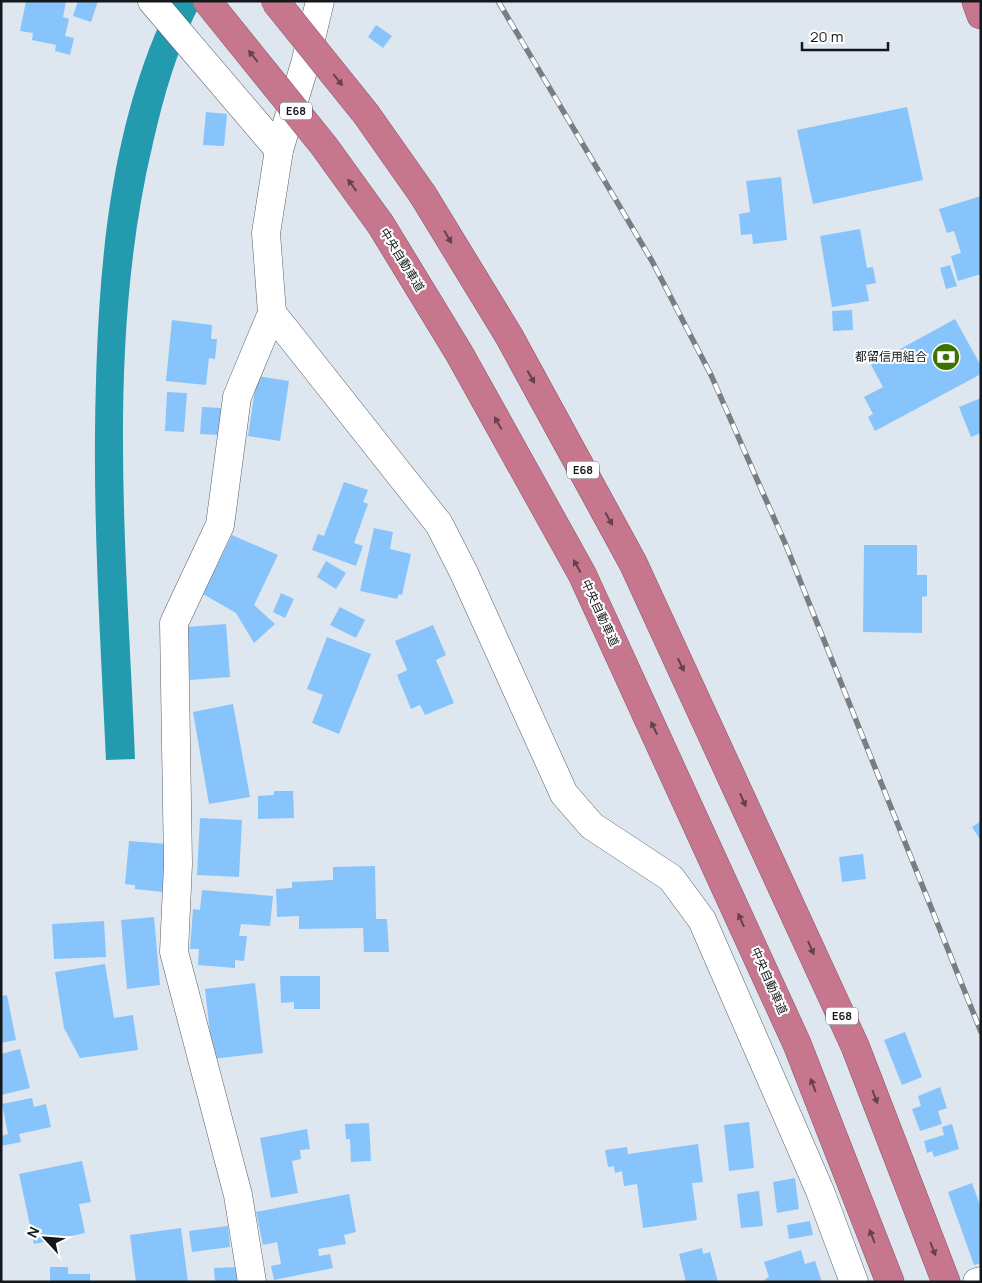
<svg xmlns="http://www.w3.org/2000/svg" width="982" height="1283" font-family="Manrope,'Noto Sans JP',sans-serif">
	<rect width="100%" height="100%" fill="#dee6ef"/>
	<!-- water -->
	<path fill="#249aae" d="M170,1H202C178,45 164,95 153,143C105,344 127,554 135,759L106,760C101,650 94,541 95,432C97,287 105,134 170,1Z"/>
	<!-- building -->
	<g fill="#88c4fc">
		<polygon points="26,1 66,1 63,17 69,19 65,36 74,38 70,55 55,51 56,45 32,40 33,33 20,31"/>
		<polygon points="78,1 98,1 91,22 73,16"/>
		<polygon points="376,25 392,36 383,48 368,37"/>
		<polygon points="907,107 923,180 813,204 797,130"/>
		<polygon points="206,112 227,114 224,146 203,145"/>
		<polygon points="781,177 787,240 753,244 752,234 741,235 739,214 750,212 746,181"/>
		<polygon points="981,196 981,274 958,281 951,256 961,253 954,231 947,233 939,209"/>
		<polygon points="860,229 867,268 873,267 876,283 866,285 869,301 832,307 820,236"/>
		<polygon points="950,265 957,286 946,289 940,268"/>
		<polygon points="852,310 853,330 833,331 832,311"/>
		<polygon points="955,319 981,366 981,374 875,431 868,417 873,414 864,397 883,387 871,365"/>
		<polygon points="172,320 212,325 211,339 217,339 215,359 209,358 206,385 166,381"/>
		<polygon points="257,376 289,381 280,441 248,436"/>
		<polygon points="167,392 187,393 184,432 165,431"/>
		<polygon points="981,398 981,433 971,437 959,407"/>
		<polygon points="202,407 221,408 219,435 200,434"/>
		<polygon points="344,482 368,490 363,502 368,504 354,543 363,546 356,566 312,550 318,534 324,536"/>
		<polygon points="374,528 393,532 390,549 411,554 402,595 399,594 397,599 360,591"/>
		<polygon points="232,535 278,555 254,605 275,624 254,643 236,613 203,594"/>
		<polygon points="864,545 917,545 917,575 927,575 927,596 922,597 922,633 863,632"/>
		<polygon points="326,561 346,573 336,589 317,577"/>
		<polygon points="281,593 294,599 285,618 273,612"/>
		<polygon points="340,607 365,620 356,638 330,625"/>
		<polygon points="226,624 230,677 190,680 186,627"/>
		<polygon points="433,625 446,655 436,660 454,703 425,715 420,705 411,709 397,675 407,670 395,641"/>
		<polygon points="327,637 371,654 339,734 312,723 323,695 307,689"/>
		<polygon points="233,704 250,797 209,804 193,712"/>
		<polygon points="274,791 293,791 294,818 258,819 258,796 274,795"/>
		<polygon points="200,818 242,820 239,877 197,875"/>
		<polygon points="981,821 981,841 972,827"/>
		<polygon points="129,841 167,844 163,892 135,889 135,885 125,884"/>
		<polygon points="863,854 866,879 842,882 839,857"/>
		<polygon points="375,866 376,919 387,919 389,952 364,952 363,928 299,929 299,916 277,917 276,889 292,888 292,882 333,880 333,867"/>
		<polygon points="202,890 273,896 270,926 241,924 239,936 247,936 244,961 235,960 235,968 198,965 199,949 190,949 193,909 200,910"/>
		<polygon points="154,917 160,985 127,989 121,920"/>
		<polygon points="104,921 106,957 54,959 52,924"/>
		<polygon points="105,964 114,1018 133,1015 138,1050 80,1058 64,1028 55,972"/>
		<polygon points="280,976 320,976 320,1009 294,1009 294,1002 281,1003"/>
		<polygon points="255,983 263,1053 213,1059 205,989"/>
		<polygon points="7,995 16,1040 1,1043 1,996"/>
		<polygon points="905,1032 922,1077 902,1085 884,1040"/>
		<polygon points="20,1049 30,1088 1,1095 1,1054"/>
		<polygon points="940,1087 947,1108 938,1111 942,1124 920,1131 912,1109 921,1106 918,1096"/>
		<polygon points="32,1098 34,1107 46,1104 51,1127 19,1134 21,1142 1,1146 1,1136 8,1134 2,1104"/>
		<polygon points="749,1122 754,1168 729,1171 724,1125"/>
		<polygon points="369,1123 371,1161 351,1162 350,1139 346,1139 345,1124"/>
		<polygon points="952,1124 959,1149 934,1157 932,1151 927,1153 924,1141 944,1135 942,1127"/>
		<polygon points="307,1129 310,1149 300,1150 301,1159 292,1161 298,1193 271,1198 260,1138"/>
		<polygon points="698,1144 703,1182 692,1183 697,1220 643,1228 637,1184 624,1186 622,1171 615,1173 614,1166 608,1167 605,1150 627,1147 628,1154"/>
		<polygon points="82,1161 91,1202 79,1204 85,1233 34,1244 19,1174"/>
		<polygon points="795,1178 799,1209 777,1213 773,1182"/>
		<polygon points="972,1183 981,1208 981,1263 974,1265 948,1192"/>
		<polygon points="759,1191 763,1226 741,1228 737,1194"/>
		<polygon points="349,1194 356,1232 344,1235 346,1244 318,1249 319,1256 330,1254 333,1268 274,1280 271,1266 281,1264 277,1242 263,1245 256,1212"/>
		<polygon points="810,1221 813,1235 789,1239 787,1225"/>
		<polygon points="228,1226 230,1247 192,1252 189,1231"/>
		<polygon points="181,1228 188,1282 136,1282 130,1235"/>
		<polygon points="702,1248 703,1254 710,1252 718,1282 686,1282 679,1254"/>
		<polygon points="801,1250 805,1264 815,1261 822,1282 766,1282 765,1279 769,1277 764,1262"/>
		<polygon points="50,1267 68,1267 68,1274 90,1274 90,1282 50,1282"/>
		<polygon points="237,1267 238,1282 215,1282 214,1268"/>
	</g>
	<g fill="none" stroke-linecap="round" stroke-linejoin="round">
		<defs>
			<g id="minor">
				<polyline points="152,1 279,150"/>
				<polyline points="272,313 439,524 464,573 564,794 592,826 671,878 702,920 820,1191 854,1282"/>
				<polyline points="252,1282 238,1195 174,952 178,864 174,623 220,525 237,397 272,313 266,233 279,150 305,64 320,1"/>
				<polyline points="977,1282 981,1281"/>
			</g>
			<g id="highway">
				<polyline points="976,1 981,15"/>
				<polyline points="423,195 509,336 633,563 855,1046 946,1282"/>
				<polyline points="381,225 459,353 582,574 797,1044 890,1282"/>
			</g>
		</defs>
		<!-- minor casing -->
		<use href="#minor" stroke="#596067" stroke-width="29"/>
		<!-- highway casing -->
		<use href="#highway" stroke="#885565" stroke-width="29"/>
		<!-- minor -->
		<use href="#minor" stroke="#fff" stroke-width="28"/>
		<!-- highway -->
		<use href="#highway" stroke="#c6768d" stroke-width="28"/>
		<defs>
			<polyline id="rail" points="498,1 652,261 711,375 785,543 981,1032"/>
		</defs>
		<!-- rail casing -->
		<use href="#rail" stroke="#797e84" stroke-width="5.5"/>
		<!-- rail -->
		<use href="#rail" stroke="#fff" stroke-width="4" stroke-dasharray="11" stroke-linecap="butt"/>
		<defs>
			<g id="highway-bridge">
				<polyline points="207,1 324,146 381,225"/>
				<polyline points="275,1 366,114 423,195"/>
			</g>
		</defs>
		<!-- highway-bridge casing -->
		<use href="#highway-bridge" stroke="#885565" stroke-width="29" stroke-linecap="butt"/>
		<!-- highway-bridge -->
		<use href="#highway-bridge" stroke="#c6768d" stroke-width="28"/>
	</g>
	<!-- one-way arrows -->
	<defs><path id="oneway-solid" d="M-6-.8H1V-3.2L6.5 0L1 3.2V.8H-6Z" transform="scale(1.25)"/></defs>
	<g fill="#65424e">
		<use href="#oneway-solid" transform="translate(253 56) rotate(-129)"/>
		<use href="#oneway-solid" transform="translate(338 80) rotate(51)"/>
		<use href="#oneway-solid" transform="translate(352 185) rotate(-126)"/>
		<use href="#oneway-solid" transform="translate(448 237) rotate(59)"/>
		<use href="#oneway-solid" transform="translate(531 377) rotate(61)"/>
		<use href="#oneway-solid" transform="translate(498 423) rotate(-119)"/>
		<use href="#oneway-solid" transform="translate(609 519) rotate(61)"/>
		<use href="#oneway-solid" transform="translate(577 566) rotate(-119)"/>
		<use href="#oneway-solid" transform="translate(681 665) rotate(65)"/>
		<use href="#oneway-solid" transform="translate(654 728) rotate(-115)"/>
		<use href="#oneway-solid" transform="translate(743 800) rotate(66)"/>
		<use href="#oneway-solid" transform="translate(741 920) rotate(-114)"/>
		<use href="#oneway-solid" transform="translate(811 948) rotate(66)"/>
		<use href="#oneway-solid" transform="translate(813 1085) rotate(-111)"/>
		<use href="#oneway-solid" transform="translate(875 1097) rotate(69)"/>
		<use href="#oneway-solid" transform="translate(872 1236) rotate(-111)"/>
		<use href="#oneway-solid" transform="translate(933 1249) rotate(69)"/>
	</g>
	<!-- icons -->
	<defs>
		<symbol id="bank-disc" viewBox="-11 -11 22 22"><circle r="9.5" fill="#3e7300" stroke="#fff"/><path d="M-6-4H6V4H-6ZM0-2.3a2.3 2.3 0 1 0 0 4.6a2.3 2.3 0 1 0 0-4.6Z" fill="#fff"/></symbol>
	</defs>
	<g fill-rule="evenodd">
		<use href="#bank-disc" x="930" y="341" width="32" height="32"/>
	</g>
	<g text-anchor="middle" stroke-width="4" stroke-linejoin="round" paint-order="stroke">
		<!-- shield labels -->
		<g fill="#fff" stroke="#5b5d5f" stroke-width="1">
			<rect x="280" y="102.5" width="32" height="17" rx="4"/>
			<rect x="567" y="461.5" width="32" height="17" rx="4"/>
			<rect x="826" y="1007.5" width="32" height="17" rx="4"/>
		</g>
		<g font-size="11" font-weight="bold" fill="#15181b">
			<text x="296" y="115">E68</text>
			<text x="583" y="474">E68</text>
			<text x="842" y="1020">E68</text>
		</g>
		<!-- street labels -->
		<g font-size="12" fill="#15181b" stroke="#fff">
			<text transform="translate(402 260) rotate(58)" y="4">中央自動車道</text>
			<text transform="translate(600 613) rotate(65)" y="4">中央自動車道</text>
			<text transform="translate(769 981) rotate(66)" y="4">中央自動車道</text>
		</g>
		<!-- poi labels -->
		<g font-size="12" fill="#15181b" stroke="#fff" text-anchor="end">
			<text x="927" y="361">都留信用組合</text>
		</g>
	</g>
	<!-- border -->
	<rect width="982" height="1283" fill="none" stroke="#15181b" stroke-width="5"/>
	<!-- north arrow -->
	<g transform="translate(45 1238) rotate(296)" stroke="#ffffff" stroke-width="4" paint-order="stroke">
	<path d="M0-4L9 19L0 12L-9 19Z" fill="#15181b"/>
	<text y="-8" font-size="14" font-weight="bold" text-anchor="middle" fill="#15181b">N</text>
	</g>
	<!-- scale -->
	<path d="M802 42v8h86v-8" fill="none" stroke="#15181b" stroke-width="2.5"/>
	<text x="810" y="42" font-size="15" fill="#15181b" stroke="#ffffff" stroke-width="4" paint-order="stroke">20 m</text>
</svg>
